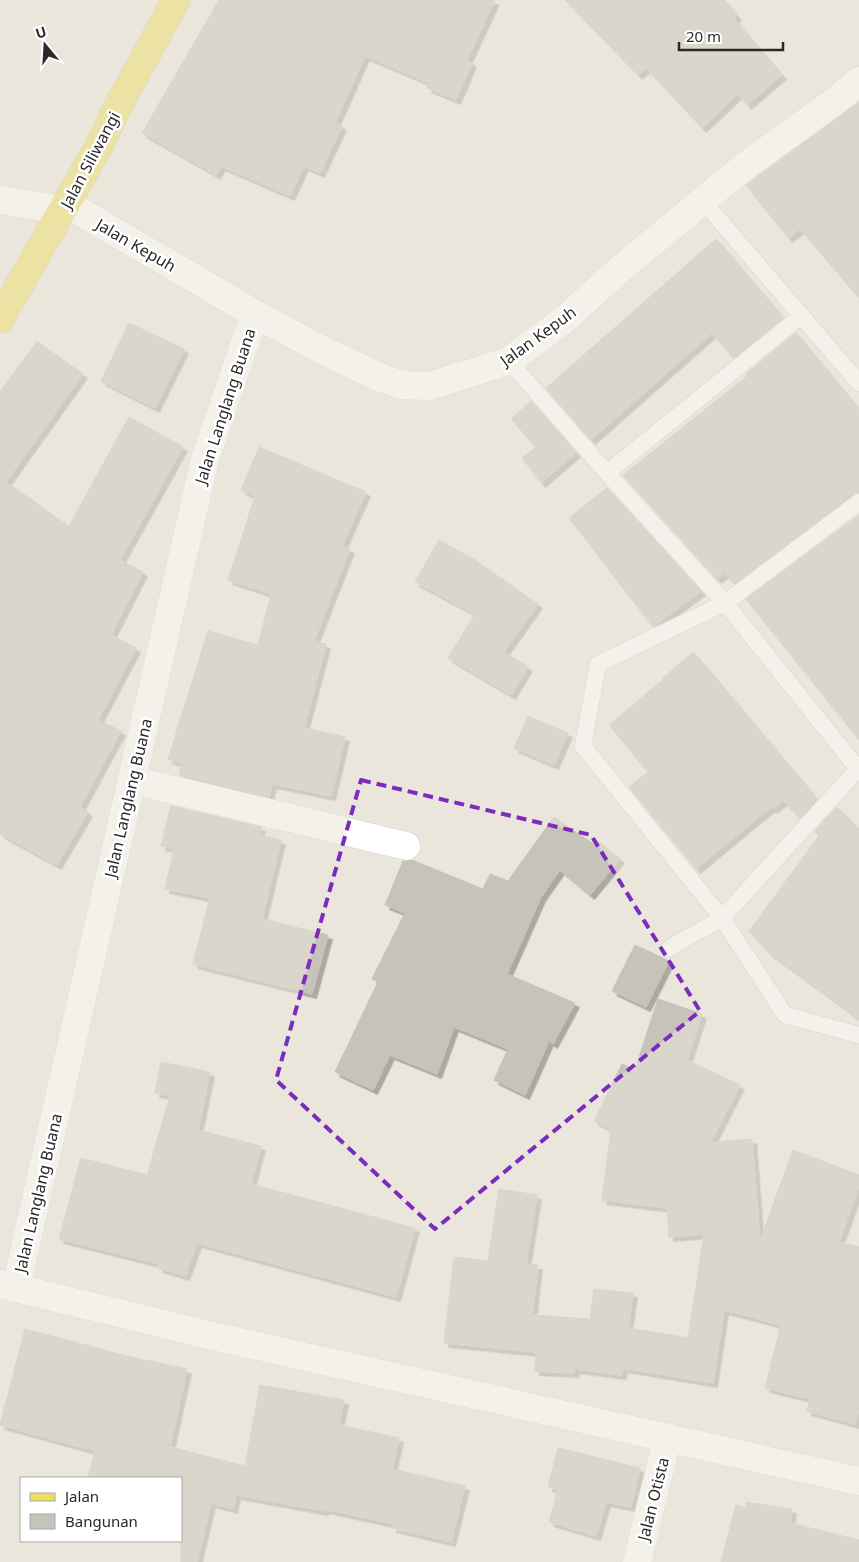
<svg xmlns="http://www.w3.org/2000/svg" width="859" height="1562" font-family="'Noto Sans',sans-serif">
	<defs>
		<filter id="shadow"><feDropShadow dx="4.5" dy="4.5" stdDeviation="0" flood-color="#0004"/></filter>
	</defs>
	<rect width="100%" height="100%" fill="#ebe6db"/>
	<!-- building -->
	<g fill="#c6c3bb" stroke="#c6c2b5" filter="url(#shadow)">
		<polygon points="219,0 495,0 467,60 472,63 456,100 427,88 429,83 365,56 335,123 342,126 320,173 304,166 290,196 221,166 216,175 142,133"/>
		<polygon points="565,0 724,0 737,16 734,19 782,75 747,105 738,94 702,128 646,68 638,75"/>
		<polygon points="859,102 859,298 800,229 788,238 746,185"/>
		<polygon points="716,239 783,318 733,358 712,333 591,440 546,388"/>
		<polygon points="129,323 184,349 155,408 101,381"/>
		<polygon points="796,333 859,410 859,492 853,494 734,584 725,573 717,579 623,475 747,376 746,374"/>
		<polygon points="37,341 83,374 6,482 69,526 129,417 183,447 120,560 143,572 111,635 136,648 98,720 121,731 80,807 88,812 57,865 0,834 0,392"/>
		<polygon points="531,401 576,453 541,483 522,458 536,447 511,419"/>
		<polygon points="259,447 366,492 342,546 350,549 314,641 326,644 304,728 345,737 331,796 272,784 269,797 179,775 182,764 168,759 208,631 258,645 271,594 228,580 255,496 241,490"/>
		<polygon points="607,488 701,591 653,627 569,518"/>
		<polygon points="859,515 859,740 746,599"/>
		<polygon points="439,540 475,560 538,604 504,652 528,667 511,695 448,658 475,614 415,582"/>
		<polygon points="693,652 817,799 800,818 783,801 773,809 771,807 696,869 629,787 648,772 609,725 664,679 663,678"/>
		<polygon points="528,716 568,733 554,765 514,748"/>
		<polygon points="171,806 261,827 259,835 281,840 262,919 328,935 312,994 193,964 210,898 165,889 174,849 161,846"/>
		<polygon points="837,807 859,829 859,1019 768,952 749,931 819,836 815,831"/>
		<polygon points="554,817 595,845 598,841 620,859 590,895 560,870 541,897 507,974 575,1003 553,1044 549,1041 525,1095 494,1080 508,1049 454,1027 437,1074 390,1055 373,1090 335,1072 378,982 372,979 405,913 385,905 403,861 412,860 483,889 490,874 508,881"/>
		<polygon points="635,945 669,961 646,1007 612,991"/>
		<polygon points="658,999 702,1014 687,1060 740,1085 711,1142 752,1139 760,1241 793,1150 859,1175 859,1186 839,1242 859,1247 859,1408 855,1424 807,1411 810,1399 765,1388 781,1325 724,1310 713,1383 623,1368 622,1375 575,1369 574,1373 535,1371 536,1352 444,1343 454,1257 488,1261 499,1189 537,1195 526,1264 538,1265 532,1315 590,1319 594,1289 633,1293 628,1328 688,1338 704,1234 669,1237 667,1208 602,1200 611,1129 594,1121 622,1064 635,1070"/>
		<polygon points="161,1062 210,1072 198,1130 261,1146 251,1184 415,1228 396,1297 197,1243 185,1276 158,1268 159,1264 59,1239 81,1158 147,1175 170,1096 155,1093"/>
		<polygon points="25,1329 131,1357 187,1369 170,1447 245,1466 260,1385 344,1400 339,1425 399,1438 392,1469 465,1486 451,1542 392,1528 393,1524 324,1509 324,1511 236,1495 233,1509 211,1503 197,1562 181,1562 181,1478 88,1478 95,1451 0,1425"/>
		<polygon points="558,1448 640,1468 631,1507 606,1502 596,1536 549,1522 558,1490 548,1487"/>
		<polygon points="746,1502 792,1509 790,1523 859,1540 859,1562 721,1562 736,1505 746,1508"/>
	</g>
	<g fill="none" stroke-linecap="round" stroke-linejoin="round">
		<defs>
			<g id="service">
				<polyline points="703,201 859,383"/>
				<polyline points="509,361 607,473 725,603 859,770"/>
				<polyline points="607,473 801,316"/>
				<polyline points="859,502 725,603 598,664 583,746 722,918 785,1015 859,1035"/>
				<path d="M669,949C686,937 705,929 722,918L859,768"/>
			</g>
			<g id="minor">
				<polyline points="0,200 63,210"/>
				<polyline points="67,204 255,314 320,349 379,377 402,385 429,386 509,361 564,320 619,270 745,166 838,99 859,81"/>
				<polyline points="132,780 406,846"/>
				<polyline points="16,1287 205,459 255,314"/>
			</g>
			<polyline id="tertiary" points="637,1562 668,1437"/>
			<polyline id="secondary" points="0,1284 204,1334 859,1481"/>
			<polyline id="primary" points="0,319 99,146 116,110 176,0"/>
		</defs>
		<!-- service casing -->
		<use href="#service" stroke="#d0d1e1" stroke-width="18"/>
		<!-- minor casing -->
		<use href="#minor" stroke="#d0d1e1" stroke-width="29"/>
		<!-- tertiary casing -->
		<use href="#tertiary" stroke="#d0d1e1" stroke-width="29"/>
		<!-- secondary casing -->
		<use href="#secondary" stroke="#d0d1e1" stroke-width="29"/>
		<!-- primary casing -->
		<use href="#primary" stroke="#c7c7c7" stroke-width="29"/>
		<!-- service -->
		<use href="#service" stroke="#fff" stroke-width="16"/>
		<!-- minor -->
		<use href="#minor" stroke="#fff" stroke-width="28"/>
		<!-- tertiary -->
		<use href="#tertiary" stroke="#fff" stroke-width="28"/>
		<!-- secondary -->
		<use href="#secondary" stroke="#fff" stroke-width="28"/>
		<!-- primary -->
		<use href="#primary" stroke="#ebde60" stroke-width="28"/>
	</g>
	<!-- marked area -->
	<path d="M0 0H859V1562H0ZM361,780L591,835L700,1011L435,1229L276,1080Z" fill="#ebe6db" fill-opacity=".55" fill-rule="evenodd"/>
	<path fill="none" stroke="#7b2cbf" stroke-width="4" stroke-dasharray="10 6" stroke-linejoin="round" d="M361,780L591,835L700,1011L435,1229L276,1080Z"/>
	<g text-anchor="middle" stroke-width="5" stroke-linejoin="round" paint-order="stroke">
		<!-- street labels -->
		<g font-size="16" fill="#292929" stroke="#fff">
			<text transform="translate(90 160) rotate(-62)" y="6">Jalan Siliwangi</text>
			<text transform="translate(136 245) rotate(30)" y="6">Jalan Kepuh</text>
			<text transform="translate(538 336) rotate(-36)" y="6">Jalan Kepuh</text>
			<text transform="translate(225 406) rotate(-72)" y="6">Jalan Langlang Buana</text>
			<text transform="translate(128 798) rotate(-77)" y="6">Jalan Langlang Buana</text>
			<text transform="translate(38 1193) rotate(-77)" y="6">Jalan Langlang Buana</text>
			<text transform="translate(653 1499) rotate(-76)" y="6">Jalan Otista</text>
		</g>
	</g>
	<!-- legend -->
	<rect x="20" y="1477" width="162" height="65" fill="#ffffff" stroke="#a9a9a9"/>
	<rect x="30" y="1493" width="25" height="8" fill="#ebde60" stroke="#a9a9a9"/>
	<text x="65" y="1502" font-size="15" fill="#292929">Jalan</text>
	<rect x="30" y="1514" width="25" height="15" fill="#c6c3bb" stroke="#a9a9a9"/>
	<text x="65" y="1527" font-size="15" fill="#292929">Bangunan</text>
	<!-- north arrow -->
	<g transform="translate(45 45) rotate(342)" stroke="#ffffff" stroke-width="4" paint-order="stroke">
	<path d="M0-4L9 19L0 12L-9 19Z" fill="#292929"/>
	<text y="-8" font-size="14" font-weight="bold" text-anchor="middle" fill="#292929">U</text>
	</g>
	<!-- scale -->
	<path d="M679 42v8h104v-8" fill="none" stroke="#292929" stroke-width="2.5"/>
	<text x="686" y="42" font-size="15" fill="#292929" stroke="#ffffff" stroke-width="4" paint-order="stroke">20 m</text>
</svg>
